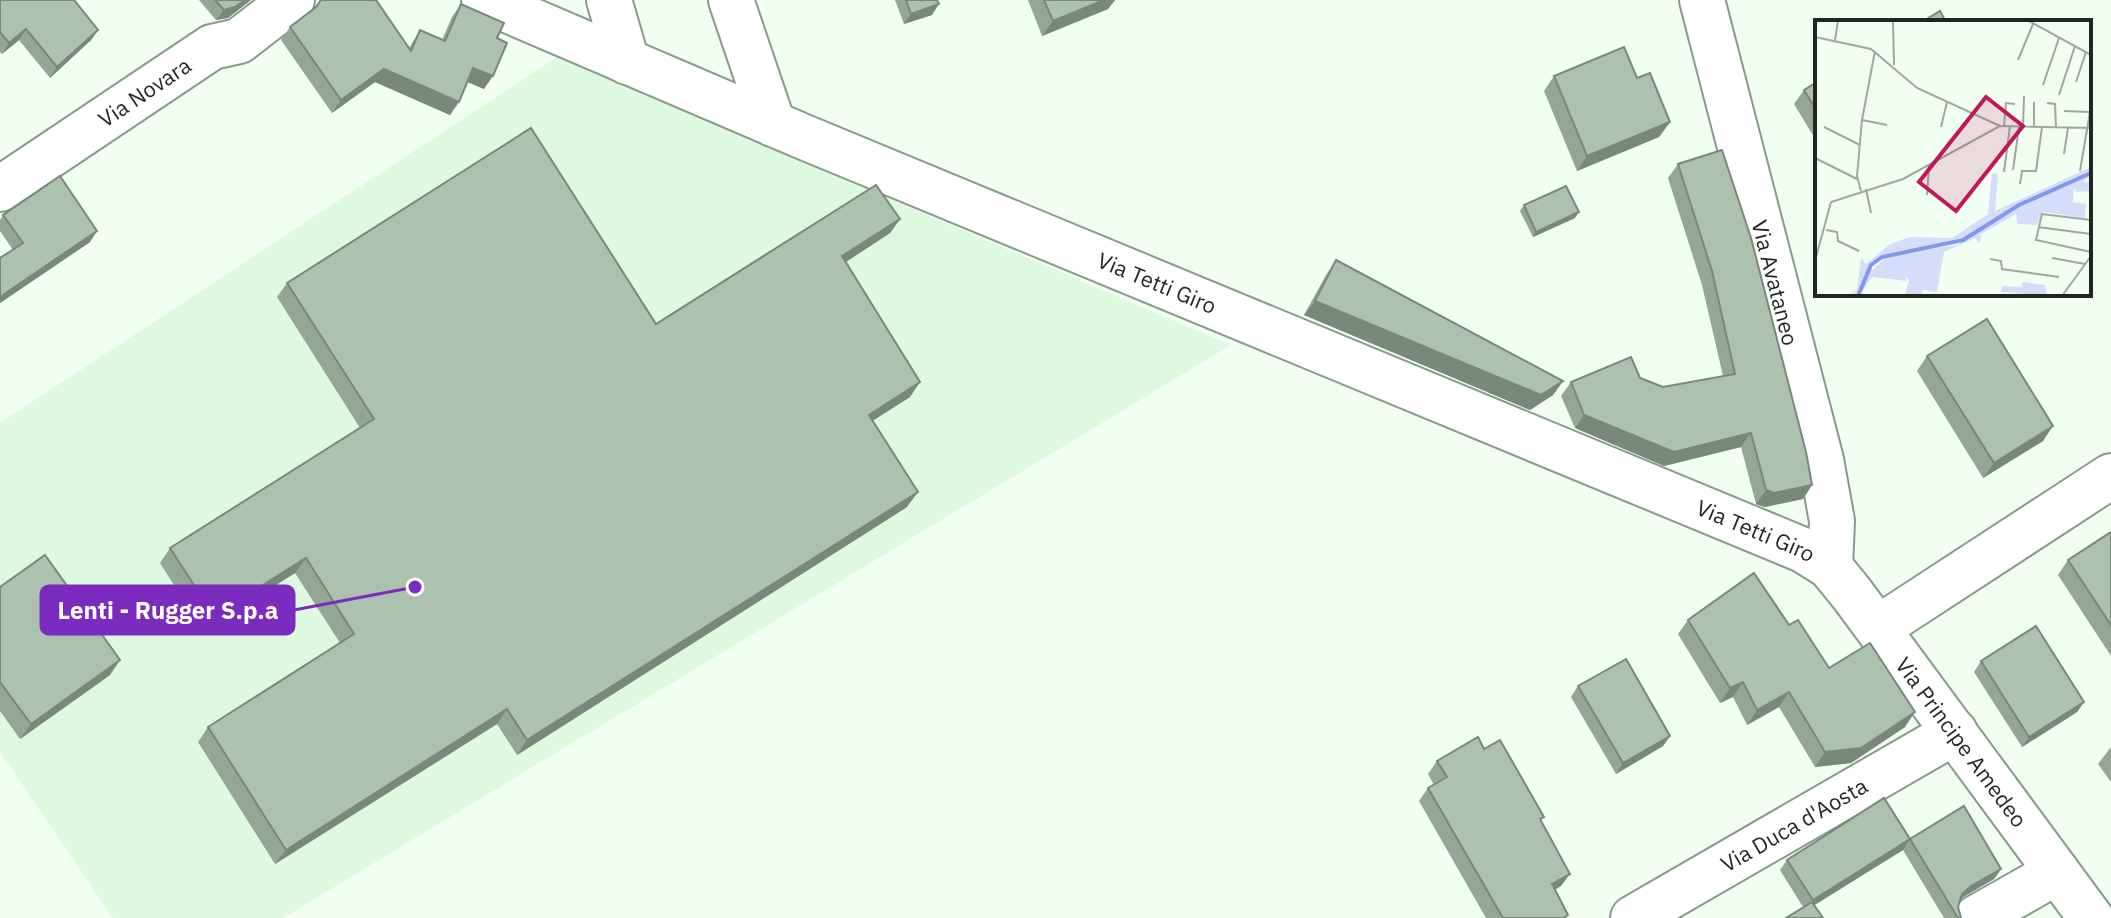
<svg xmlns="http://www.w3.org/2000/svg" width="2111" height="918" font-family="'IBM Plex Sans',sans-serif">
	<rect width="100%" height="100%" fill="#f1fef2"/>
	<!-- built -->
	<polygon fill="#ddfae0" points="557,57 1231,345 283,918 113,918 0,752 0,423"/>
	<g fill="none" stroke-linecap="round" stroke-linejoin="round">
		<defs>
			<g id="minor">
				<path id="s1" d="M484,0L804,137L1803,550L1830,567L1852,594L2091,918"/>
				<polyline points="609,0 627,62"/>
				<polyline points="731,0 773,124"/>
				<path id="s2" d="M1702,0L1821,460L1832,521L1830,567"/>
				<path id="s3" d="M0,189L212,47L239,41L292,0"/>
				<polyline points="1878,628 2111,476"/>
				<path id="s4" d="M1633,918L1955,732"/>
				<polyline points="1976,918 2057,872"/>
			</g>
		</defs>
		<!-- minor casing -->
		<use href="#minor" stroke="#869b89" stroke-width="48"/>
		<!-- minor -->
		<use href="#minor" stroke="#fff" stroke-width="44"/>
	</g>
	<!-- wall -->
	<g fill="#94a796">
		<polygon points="0,0 98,30 91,40 50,78 19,40 2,54 0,52"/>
		<polygon points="199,0 251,0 228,18 216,20"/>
		<polygon points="895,0 937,0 932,15 904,24"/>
		<polygon points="1028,0 1115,0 1108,9 1042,36"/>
		<polygon points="461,4 497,38 484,89 467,82 450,115 375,82 332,113 281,40 290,27 409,48 420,30 442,40 452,17"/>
		<polygon points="1554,76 1637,78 1670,122 1659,137 1577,171 1544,91"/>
		<polygon points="1817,82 1817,142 1794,104 1804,90"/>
		<polygon points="1678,164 1812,485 1803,499 1765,507 1756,504 1741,447 1664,466 1575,428 1561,396 1571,382 1663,387 1723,376 1702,285 1668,178"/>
		<polygon points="1524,205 1575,218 1533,237 1520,211"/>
		<polygon points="3,215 90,242 0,303 0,258 13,250 0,231 0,220"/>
		<polygon points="900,219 890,233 846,262 910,397 872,421 907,507 517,755 497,724 275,864 198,742 208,727 340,643 295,573 203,631 160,563 170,548 360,428 277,297 287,283 656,324"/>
		<polygon points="1336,260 1563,381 1553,395 1530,410 1304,315 1326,275"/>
		<polygon points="1927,356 2043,441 1983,478 1917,371"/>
		<polygon points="2111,532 2111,656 2058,575 2068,560"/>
		<polygon points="0,587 110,675 20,739 0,711"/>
		<polygon points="1688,620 1789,625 1829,668 1905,727 1851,763 1815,767 1779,707 1747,725 1733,697 1720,703 1678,634"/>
		<polygon points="1981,661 2084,702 2077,712 2022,747 1974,672"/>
		<polygon points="1578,686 1670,736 1663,746 1616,774 1571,697"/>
		<polygon points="2111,747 2111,782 2098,764"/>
		<polygon points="1484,749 1561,886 1555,890 1568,915 1566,918 1486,918 1419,801 1428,788 1434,785 1428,774 1437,761"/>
		<polygon points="1910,839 2001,869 1994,879 1961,899 1958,907 1961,918 1944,918 1903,850 1814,905 1803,907 1780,870 1787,860"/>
	</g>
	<!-- shaded-wall -->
	<g fill="#78887a">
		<polygon points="245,0 251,0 228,18 216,20 224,10"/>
		<polygon points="1104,0 1115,0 1108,9 1042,36 1053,21"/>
		<polygon points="939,4 932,15 904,24 911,14"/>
		<polygon points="26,29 19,40 2,54 9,43"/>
		<polygon points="98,30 91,40 50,78 57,67"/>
		<polygon points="473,68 493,76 484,89 464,80"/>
		<polygon points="384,69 459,102 450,115 375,82 332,113 341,100"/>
		<polygon points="1670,122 1659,137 1577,171 1587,156"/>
		<polygon points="1579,212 1575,218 1533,237 1536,232"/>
		<polygon points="900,219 890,233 832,271 842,256"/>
		<polygon points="97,231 90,242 0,303 0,297"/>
		<polygon points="1315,301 1563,381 1553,395 1530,410 1304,315"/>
		<polygon points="920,382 910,397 858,430 869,415"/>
		<polygon points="1584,415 1751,433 1741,447 1664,466 1575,428"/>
		<polygon points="2053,426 2043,441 1983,478 1994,463"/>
		<polygon points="1812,485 1803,499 1765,507 1756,504 1766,490"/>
		<polygon points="918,492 907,507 517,755 527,740"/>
		<polygon points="306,558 295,573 203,631 214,616"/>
		<polygon points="120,660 110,675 20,739 31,724"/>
		<polygon points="1743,682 1733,697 1720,703 1730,688"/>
		<polygon points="1789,692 1779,707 1747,725 1757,710"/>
		<polygon points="2084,702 2077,712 2022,747 2029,737"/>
		<polygon points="507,709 497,724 275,864 286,850"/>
		<polygon points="1915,712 1905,727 1851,763 1815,767 1825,752"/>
		<polygon points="1670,736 1663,746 1616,774 1623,763"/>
		<polygon points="1910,839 1903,850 1805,911 1813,900"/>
		<polygon points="2001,869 1994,879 1964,896 1955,905 1962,894 1971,886"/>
		<polygon points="1570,874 1561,886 1543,897 1552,884"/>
	</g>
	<!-- building -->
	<g fill="#acc2af" stroke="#78887a" stroke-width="2">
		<polygon points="0,0 74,0 98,30 57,67 26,29 9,43 0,32"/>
		<polygon points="215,0 245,0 235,7 224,10"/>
		<polygon points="321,0 376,0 411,51 420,30 445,41 461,4 504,23 497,38 507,43 493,76 473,68 459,102 384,69 341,100 290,27 316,7"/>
		<polygon points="906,0 937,0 939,4 911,14"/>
		<polygon points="1044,0 1104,0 1053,21"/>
		<polygon points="1940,11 1946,22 1922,22"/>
		<polygon points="1624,47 1637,78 1650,73 1670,122 1587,156 1554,76"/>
		<polygon points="1817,82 1817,111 1804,90"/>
		<polygon points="531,128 656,324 876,185 900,219 842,256 920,382 869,415 918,492 527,740 507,709 286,850 208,727 354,634 306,558 214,616 170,548 374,419 287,283"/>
		<polygon points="1722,150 1751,238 1806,452 1812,485 1774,493 1766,490 1751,433 1674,452 1584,415 1571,382 1631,357 1640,378 1663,387 1735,374 1712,271 1678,164"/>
		<polygon points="60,176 97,231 0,297 0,258 23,243 3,215"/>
		<polygon points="1566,186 1579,212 1536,232 1524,205"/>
		<polygon points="1336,260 1563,381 1541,395 1315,301"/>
		<polygon points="1987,319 2053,426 1994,463 1927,356"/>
		<polygon points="2111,532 2111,625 2068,560"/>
		<polygon points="45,555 120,660 31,724 0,682 0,587"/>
		<polygon points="1754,573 1789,625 1798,620 1829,668 1870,643 1915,712 1861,748 1825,752 1789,692 1757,710 1743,682 1730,688 1688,620"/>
		<polygon points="2036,626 2084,702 2029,737 1981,661"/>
		<polygon points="1626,659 1670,736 1623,763 1578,686"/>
		<polygon points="1478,737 1484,749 1500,740 1544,817 1540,819 1570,874 1552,884 1568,915 1563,918 1503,918 1428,788 1447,777 1437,761"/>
		<polygon points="1884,798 1910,839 1813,900 1787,860"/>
		<polygon points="1964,806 2001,869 1971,886 1962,894 1958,907 1961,918 1958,918 1910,839"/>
		<polygon points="1812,902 1823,918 1786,918"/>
	</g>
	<g text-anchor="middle" stroke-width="7" stroke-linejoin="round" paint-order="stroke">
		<!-- street labels -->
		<g font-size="22" fill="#1f2720" stroke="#fff">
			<text dy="8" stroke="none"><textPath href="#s3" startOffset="174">Via Novara</textPath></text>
			<text dy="8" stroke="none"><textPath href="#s2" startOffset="292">Via Avataneo</textPath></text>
			<text dy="8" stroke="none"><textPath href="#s1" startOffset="730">Via Tetti Giro</textPath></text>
			<text dy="8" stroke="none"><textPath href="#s1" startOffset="1378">Via Tetti Giro</textPath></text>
			<text dy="8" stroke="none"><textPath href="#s1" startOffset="1680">Via Principe Amedeo</textPath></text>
			<text dy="8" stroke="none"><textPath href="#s4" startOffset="186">Via Duca d'Aosta</textPath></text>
		</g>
	</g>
	<!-- overview -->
	<g transform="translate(1815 20)">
		<rect width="276" height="276" fill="#f1fef2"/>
		<path d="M276,147V152L198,187L150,217L62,238L43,272L33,276L42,270L46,238L51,244L75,224L95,217L137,218L173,194L177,153L183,154L180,191ZM276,155L268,162L276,161L275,171L261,172L259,167L258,182L271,184L270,198L228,192L222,205L202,204L201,194L166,214L165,223L160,218L129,232L122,272L108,270L106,276H90L94,260L90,256L92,261L57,257L44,276L51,256L72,236L142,225L205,186ZM208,262L230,265L232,276L186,272L187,266L206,267Z" fill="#d5ddfa"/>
		<path fill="none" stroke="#8398ec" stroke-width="4" d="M43,276L56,245L67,237L148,220L204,185L276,153"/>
		<path fill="none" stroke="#9da89e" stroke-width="2" d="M212,0L276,35M78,1L79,45M0,17L56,29L102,68L185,106L276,108M20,20L23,1H29M203,40L218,4M261,62L271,32M228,65L244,18M244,75L260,26M232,83L240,84L241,108M249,91L274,92M47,100L72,105M189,106L191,83L200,84M9,107L45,125M126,107L132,82M208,107L209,76M219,107V82M249,134L253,108M0,138L42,159M198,150L204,107M265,151L276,86M189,152L195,106M205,164L207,151H221L227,107M51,169L56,193M46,171L42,156L47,100L60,31M112,175L114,146M276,200L227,194L221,220L276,232M223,207L276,214M11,210L22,212L23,221L44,231M237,238L270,244M175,239L186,241L187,249L244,257M0,241L16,182L88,159L185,106M247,276L276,236"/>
		<path fill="#c2185b" fill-opacity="0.15" stroke="#c2185b" stroke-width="4" d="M171,77L208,106L141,191L104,162Z"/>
		<rect width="276" height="276" fill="none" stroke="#1f2720" stroke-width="4"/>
	</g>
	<!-- callouts -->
	<path fill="none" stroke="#7b2cbf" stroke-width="3" d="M415 587L294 610"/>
	<circle fill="#7b2cbf" stroke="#fff" stroke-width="3" cx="415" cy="587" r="8"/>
	<rect fill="#7b2cbf" stroke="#7b2cbf" stroke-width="3" x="41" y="586" width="253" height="48" rx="8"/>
	<g font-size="24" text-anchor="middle" font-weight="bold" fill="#fff">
		<text x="168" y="619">Lenti - Rugger S.p.a</text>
	</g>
</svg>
